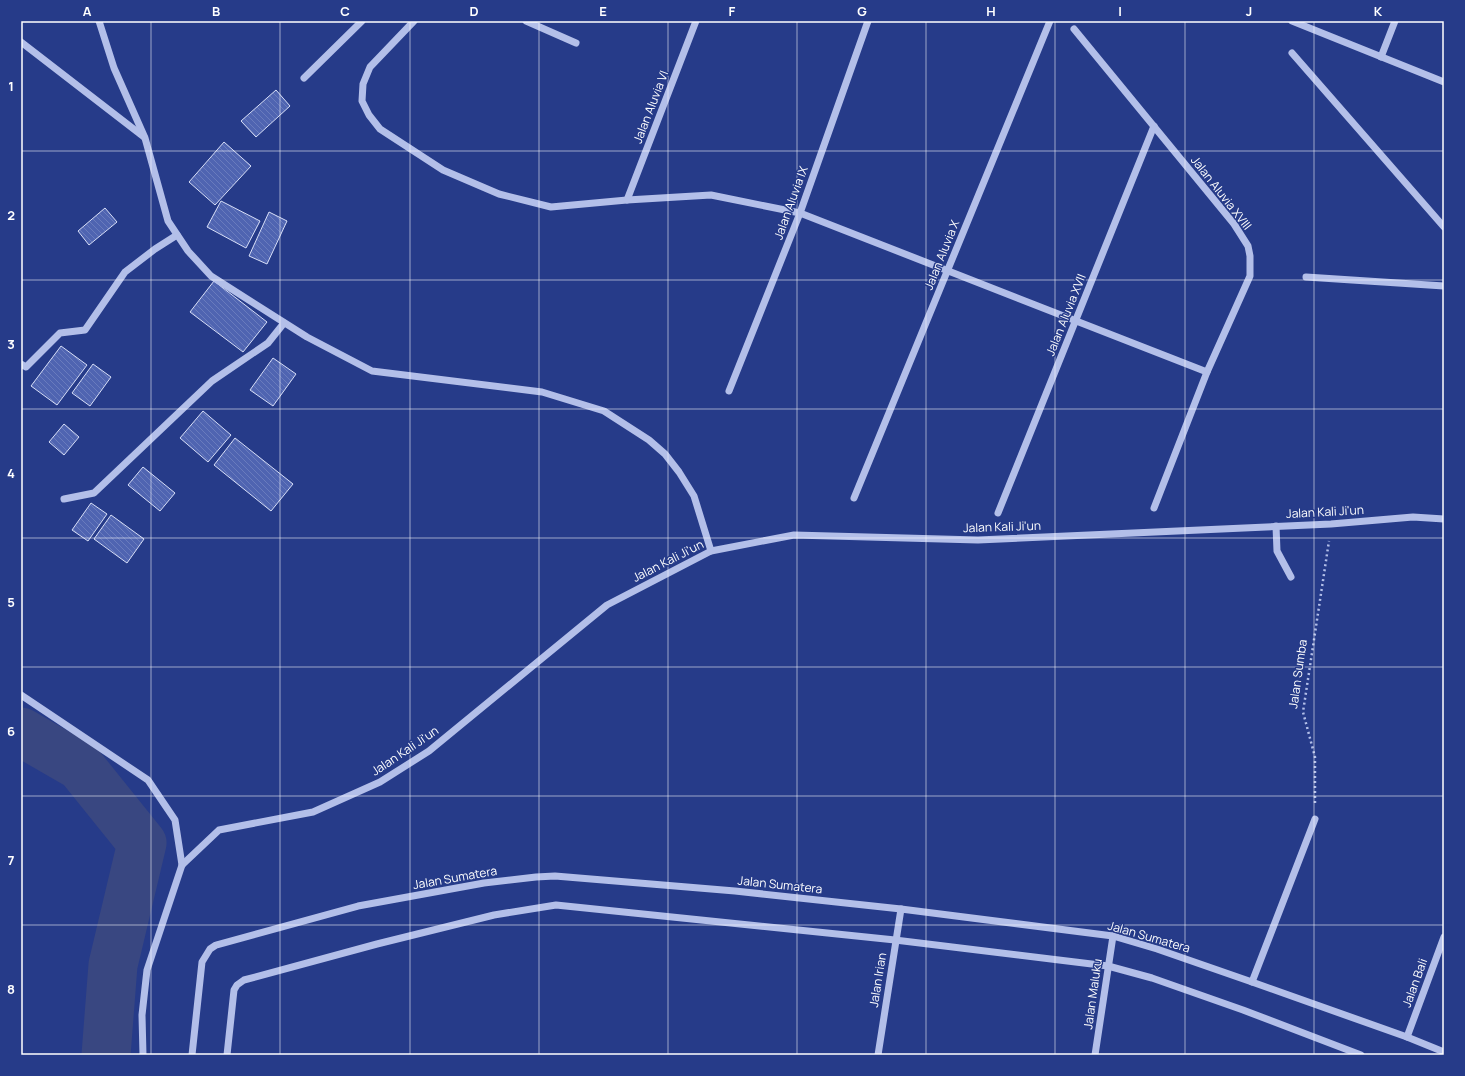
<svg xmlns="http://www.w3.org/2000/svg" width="1465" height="1076" font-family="Manrope,sans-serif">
	<defs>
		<pattern id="building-back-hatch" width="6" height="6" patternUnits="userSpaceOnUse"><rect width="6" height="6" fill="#4f64b1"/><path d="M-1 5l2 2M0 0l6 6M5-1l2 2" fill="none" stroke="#697bbd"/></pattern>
	</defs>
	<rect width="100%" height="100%" fill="#263b89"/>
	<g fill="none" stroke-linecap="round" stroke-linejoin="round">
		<!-- river -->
		<polyline stroke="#394781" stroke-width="49" points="21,732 80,766 142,843 113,965 106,1055"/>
	</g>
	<!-- building -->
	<g fill="url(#building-back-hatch)" stroke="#d7def7">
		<polygon points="276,90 290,106 256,137 241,121"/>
		<polygon points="224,142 251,166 215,205 189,182"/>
		<polygon points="221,201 260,221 246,248 207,227"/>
		<polygon points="105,208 117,222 89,245 78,231"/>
		<polygon points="269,212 287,221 267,264 249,256"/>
		<polygon points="214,281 267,322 243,352 190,312"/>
		<polygon points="61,346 87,365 57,405 31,386"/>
		<polygon points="273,358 296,374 273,406 250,390"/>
		<polygon points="93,364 111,377 90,406 72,393"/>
		<polygon points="203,411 231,435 208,462 180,438"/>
		<polygon points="64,424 79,437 64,455 49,442"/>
		<polygon points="235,438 293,484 271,511 214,465"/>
		<polygon points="143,467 175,493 160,511 128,485"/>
		<polygon points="91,503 107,514 88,541 72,530"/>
		<polygon points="111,515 144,539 127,563 94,539"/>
	</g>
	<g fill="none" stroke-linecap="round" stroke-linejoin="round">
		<!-- path -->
		<polyline stroke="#b3bfe9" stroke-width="2.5" stroke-dasharray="2 3" stroke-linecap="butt" points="1315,803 1315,757 1303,712 1329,541"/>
		<!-- minor -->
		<g stroke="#b3bfe9" stroke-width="7">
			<polyline points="99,21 114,68 145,138 168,221 188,251 211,276 307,337 372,371 542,392 604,411 649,440 665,454 679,472 694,496 711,551"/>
			<polyline points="414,21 370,67 363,84 362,101 369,115 380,129 443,170 499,194 551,207 627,200 711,195 800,213 1207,372"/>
			<polyline points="526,21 576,43"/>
			<polyline points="1292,21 1444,82"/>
			<polyline points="1074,29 1234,224 1248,246 1250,256 1250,276 1207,372 1154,508"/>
			<polyline points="21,42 144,137"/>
			<polyline points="1292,53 1444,227"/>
			<polyline points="1381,57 1395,21"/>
			<polyline points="304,78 362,21"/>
			<polyline points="627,200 696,21"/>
			<polyline points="1306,277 1444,286"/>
			<polyline points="21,364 26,367 60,333 85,330 125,272 155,249 177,235"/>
			<polyline points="729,391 800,213 868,21"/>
			<polyline points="854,498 1050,21"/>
			<polyline points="64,499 94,493 212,381 268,343 284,323"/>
			<polyline points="998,513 1154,126"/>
			<polyline points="1276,526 1277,551 1291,577"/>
			<polyline points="21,695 148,780 175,820 182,865"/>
			<polyline points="1252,982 1315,819"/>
			<polyline points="1407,1037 1444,937"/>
			<polyline points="143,1055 142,1015 147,970 182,865 219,830 313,812 380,782 429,751 607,605 711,551 794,535 978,540 1331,524 1413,517 1444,519"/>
			<polyline points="192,1055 202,962 210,949 216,945 358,906 484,883 536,877 555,876 735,891 901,909 1113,936 1157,949 1252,982 1407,1037 1444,1052"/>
			<polyline points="227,1055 234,990 237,985 244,980 377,944 494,915 556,905 895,940 1108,966 1152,978 1243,1010 1361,1055"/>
			<polyline points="878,1055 901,909"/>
			<polyline points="1095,1055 1113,936"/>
		</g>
	</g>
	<!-- grid -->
	<path fill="none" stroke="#fff" stroke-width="1" stroke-opacity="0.55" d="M151,21V1055M280,21V1055M410,21V1055M539,21V1055M668,21V1055M797,21V1055M926,21V1055M1055,21V1055M1185,21V1055M1314,21V1055M21,151H1444M21,280H1444M21,409H1444M21,538H1444M21,667H1444M21,796H1444M21,925H1444"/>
	<g text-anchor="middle" stroke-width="3" stroke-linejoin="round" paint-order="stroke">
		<!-- street labels -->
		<g font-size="12" fill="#fff" stroke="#263b89">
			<text transform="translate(651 107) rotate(-69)" y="4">Jalan Aluvia VI</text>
			<text transform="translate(1221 193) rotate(52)" y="4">Jalan Aluvia XVIII</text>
			<text transform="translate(791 203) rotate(-70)" y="4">Jalan Aluvia IX</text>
			<text transform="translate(942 255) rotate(-68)" y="4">Jalan Aluvia X</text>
			<text transform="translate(1066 315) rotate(-68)" y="4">Jalan Aluvia XVII</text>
			<text transform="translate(1325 512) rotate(-3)" y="4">Jalan Kali Ji'un</text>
			<text transform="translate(1002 527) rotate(-2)" y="4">Jalan Kali Ji'un</text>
			<text transform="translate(668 561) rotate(-27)" y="4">Jalan Kali Ji'un</text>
			<text transform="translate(1298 674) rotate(-82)" y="4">Jalan Sumba</text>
			<text transform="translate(405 751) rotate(-34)" y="4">Jalan Kali Ji'un</text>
			<text transform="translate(455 878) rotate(-10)" y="4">Jalan Sumatera</text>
			<text transform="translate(780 885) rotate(6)" y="4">Jalan Sumatera</text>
			<text transform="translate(1149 937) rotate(16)" y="4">Jalan Sumatera</text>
			<text transform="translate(878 980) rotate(-81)" y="4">Jalan Irian</text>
			<text transform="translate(1415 983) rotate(-70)" y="4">Jalan Bali</text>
			<text transform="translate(1093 994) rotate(-82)" y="4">Jalan Maluku</text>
		</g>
	</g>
	<!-- border -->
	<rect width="1465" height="1076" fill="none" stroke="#263b89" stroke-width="44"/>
	<rect x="22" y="22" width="1421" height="1032" fill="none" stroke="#fff" stroke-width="1.5"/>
	<g font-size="13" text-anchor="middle" font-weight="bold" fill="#fff">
		<text x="87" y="16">A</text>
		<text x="216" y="16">B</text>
		<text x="345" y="16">C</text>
		<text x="474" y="16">D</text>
		<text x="603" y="16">E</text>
		<text x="732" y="16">F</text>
		<text x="862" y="16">G</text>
		<text x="991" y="16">H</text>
		<text x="1120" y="16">I</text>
		<text x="1249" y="16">J</text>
		<text x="1378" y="16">K</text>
		<text x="11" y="91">1</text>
		<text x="11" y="220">2</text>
		<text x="11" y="349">3</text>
		<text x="11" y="478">4</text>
		<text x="11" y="607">5</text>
		<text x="11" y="736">6</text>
		<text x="11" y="865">7</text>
		<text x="11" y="994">8</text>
	</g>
</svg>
